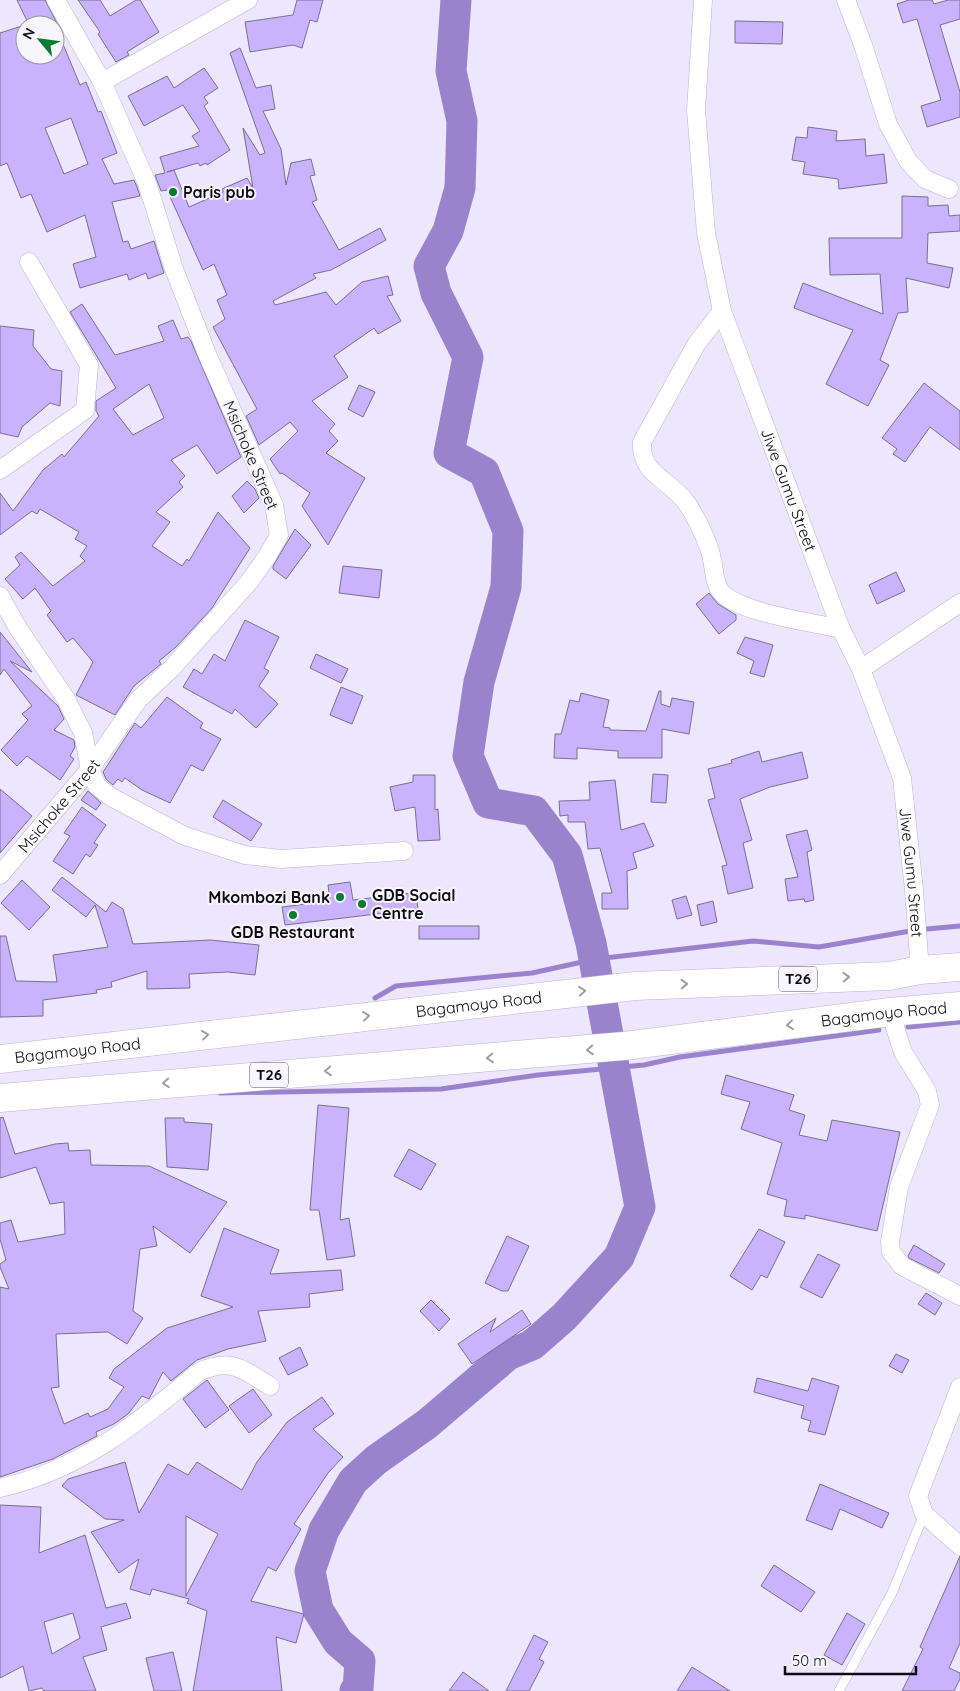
<svg xmlns="http://www.w3.org/2000/svg" width="960" height="1691" font-family="Quicksand,sans-serif">
	<rect width="100%" height="100%" fill="#ede6ff"/>
	<g fill="none" stroke-linecap="round" stroke-linejoin="round">
		<!-- stream -->
		<g stroke="#9a83cc" stroke-width="5">
			<polyline points="375,998 396,986 532,973 596,959 753,941 819,947 916,930 960,926"/>
			<polyline points="908,1027 960,1022"/>
			<polyline points="220,1093 441,1089 538,1075 644,1065 680,1057 879,1030"/>
		</g>
		<!-- river -->
		<polyline stroke="#9a83cc" stroke-width="31" points="355,1691 358,1689 360,1661 338,1642 318,1610 310,1571 324,1530 353,1481 376,1460 427,1424 508,1355 532,1345 564,1317 619,1257 640,1207 591,943 567,855 534,811 488,803 468,756 479,682 506,587 508,531 484,472 449,453 468,357 436,293 429,266 448,231 460,188 462,121 451,71 456,0"/>
	</g>
	<!-- building -->
	<g fill="#cab2fe" stroke="#78708b" fill-rule="evenodd">
		<polygon points="17,0 45,0 58,25 29,25"/>
		<polygon points="78,0 100,0 110,16 136,0 140,0 159,32 127,52 129,55 116,62 98,34 100,32"/>
		<polygon points="297,0 323,0 317,22 310,20 302,48 293,45 250,52 245,22 293,15"/>
		<polygon points="909,0 932,0 934,4 948,0 960,0 960,19 940,25 960,92 960,117 927,127 921,106 941,100 917,19 903,23 897,4"/>
		<polygon points="735,21 783,22 782,44 735,43"/>
		<path d="M25,25V55H55V25L80,85L86,82L98,112L101,111L117,153L102,159L114,184L134,180L137,187L140,196L112,202L123,242L128,241L131,249L154,241L164,273L148,279L146,273L129,280L127,274L80,288L73,264L96,257L85,215L47,232L31,194L21,198L7,163L0,166V33ZM71,118L88,164L64,174L45,128Z"/>
		<polygon points="240,48 256,88 271,85 275,109 263,111 281,149 286,185 291,163 311,159 315,175 310,176 317,200 312,202 339,250 380,228 386,240 331,270 313,274 316,278 273,301 275,305 326,292 336,305 362,282 388,276 393,295 387,296 401,321 378,334 374,328 334,356 348,377 312,401 335,424 329,431 338,441 326,453 365,478 328,545 302,506 310,493 282,473 280,474 270,459 298,431 290,422 259,445 246,416 257,409 213,327 225,319 217,300 227,295 214,264 203,270 167,190 161,191 155,175 165,173 160,157 199,146 192,136 200,131 183,105 144,126 128,96 167,76 174,88 204,68 218,88 204,97 208,103 204,106 230,150 207,165 206,163 200,166 198,163 167,172 174,170 189,207 223,192 222,189 247,178 253,188 243,128 260,155 265,153 230,53"/>
		<polygon points="808,127 837,131 836,141 865,139 866,156 884,154 887,183 839,189 838,179 803,174 805,162 792,160 796,137 807,138"/>
		<polygon points="902,196 928,197 928,206 948,205 949,216 960,215 960,231 928,233 927,263 953,268 949,288 906,278 908,312 898,313 880,360 889,365 868,406 826,384 853,330 794,308 803,283 883,314 880,274 830,275 829,238 902,238"/>
		<path d="M82,304L115,355L164,341L158,326L173,320L181,339L188,337L191,341L241,457L217,474L197,445L171,460L185,476L179,482L183,487L156,512L170,522L152,546L182,566L187,559L189,561L218,512L250,548L212,608L176,647L159,661L161,664L134,686L115,715L76,695L93,662L73,638L67,642L47,615L51,611L35,588L23,599L5,579L20,565L15,557L21,552L53,586L85,561L80,556L87,546L75,539L79,532L40,509L37,514L32,511L0,535V493L13,511L43,470L62,454L64,457L99,416L96,411V401L116,388L70,312ZM149,384L164,418L133,435L113,409Z"/>
		<polygon points="0,326 34,330 33,346 51,369 62,371 60,406 50,403 22,427 18,437 0,433"/>
		<polygon points="924,383 960,411 960,450 930,427 905,462 893,454 897,449 882,438"/>
		<polygon points="359,385 375,392 363,417 348,409"/>
		<polygon points="247,481 255,489 259,498 244,513 232,496"/>
		<polygon points="295,529 311,545 286,579 273,569 273,566"/>
		<polygon points="343,566 382,570 379,598 339,593"/>
		<polygon points="896,572 905,591 877,604 869,585"/>
		<polygon points="709,593 718,604 736,615 736,620 719,634 696,604"/>
		<polygon points="245,620 279,637 264,668 269,671 259,686 278,704 256,728 235,709 232,714 183,687 194,669 202,674 214,654 225,661"/>
		<polygon points="0,632 32,672 10,661 58,706 64,719 54,730 74,740 75,747 70,756 74,759 60,780 27,756 17,766 1,750 28,720 22,714 32,706 4,669 0,675"/>
		<polygon points="745,637 773,645 764,677 750,673 754,661 737,653"/>
		<polygon points="316,654 348,669 341,683 310,668"/>
		<polygon points="341,687 363,696 352,724 330,715"/>
		<polygon points="659,691 661,691 661,704 670,707 672,698 694,702 689,734 662,729 662,758 618,758 618,751 577,748 577,759 554,758 555,734 561,734 570,700 579,702 581,693 609,700 603,727 610,728 610,730 646,731"/>
		<polygon points="167,697 203,723 200,728 221,739 203,771 191,765 170,803 142,790 125,778 122,782 118,779 113,785 106,779 103,772 135,723 141,728"/>
		<polygon points="759,751 762,762 802,752 808,778 770,787 740,799 752,840 743,843 753,888 728,894 722,866 727,865 708,800 715,798 708,769 732,763 731,760"/>
		<polygon points="653,774 668,775 666,803 651,802"/>
		<polygon points="413,775 435,775 435,810 438,809 440,840 418,841 415,807 395,811 390,787 413,782"/>
		<polygon points="615,780 621,830 644,823 654,846 633,853 637,868 627,871 628,909 602,909 602,893 612,893 600,848 588,849 585,822 568,822 568,815 560,816 559,801 590,800 589,782"/>
		<polygon points="0,789 32,816 0,853"/>
		<polygon points="88,791 101,803 96,810 81,800"/>
		<polygon points="223,800 262,824 251,841 213,817"/>
		<polygon points="82,807 106,825 94,843 98,845 90,857 86,854 73,874 53,861 70,836 64,833"/>
		<polygon points="807,830 812,850 807,852 814,900 805,902 804,899 788,901 785,879 798,877 786,835"/>
		<polygon points="62,877 106,912 112,902 123,909 133,944 210,940 259,945 255,975 228,972 189,974 190,988 147,989 147,971 111,982 112,987 96,990 97,993 43,1000 43,1016 0,1017 0,936 6,936 16,981 57,982 53,955 108,947 95,905 86,917 52,890"/>
		<polygon points="22,880 50,907 29,930 1,903"/>
		<polygon points="350,882 353,900 412,893 416,894 418,909 285,925 282,907 330,901 328,885"/>
		<polygon points="686,896 692,915 677,919 672,900"/>
		<polygon points="713,901 717,922 701,926 697,905"/>
		<rect x="419" y="926" width="60" height="13"/>
		<polygon points="726,1075 794,1095 789,1110 805,1115 799,1135 827,1141 832,1120 900,1132 877,1231 805,1215 805,1219 784,1216 787,1200 767,1194 782,1143 741,1129 750,1102 721,1094"/>
		<polygon points="318,1105 349,1108 340,1220 349,1218 355,1256 327,1260 319,1210 310,1210"/>
		<polygon points="3,1117 15,1154 55,1144 68,1143 69,1151 90,1150 91,1165 149,1166 227,1202 190,1253 153,1226 157,1246 140,1249 133,1311 143,1318 127,1344 108,1332 56,1334 59,1387 51,1388 64,1424 88,1413 90,1417 108,1409 124,1387 109,1378 114,1369 167,1328 233,1307 201,1296 224,1228 279,1250 270,1274 341,1270 343,1290 309,1294 310,1307 258,1311 266,1341 228,1349 197,1360 171,1381 163,1372 149,1399 142,1396 128,1414 114,1424 96,1432 97,1436 53,1459 0,1477 0,1287 9,1289 0,1267 0,1264 6,1260 0,1239 0,1223 11,1220 18,1242 65,1234 64,1202 50,1204 36,1167 0,1178 0,1118"/>
		<polygon points="165,1118 184,1118 184,1122 212,1124 208,1170 167,1167"/>
		<polygon points="409,1149 436,1164 421,1190 394,1176"/>
		<polygon points="759,1229 785,1242 767,1278 761,1275 752,1290 730,1276"/>
		<polygon points="507,1236 529,1246 508,1291 502,1291 485,1283"/>
		<polygon points="914,1245 945,1264 939,1273 909,1258 908,1256"/>
		<polygon points="818,1254 840,1265 822,1298 800,1287"/>
		<polygon points="926,1293 942,1303 935,1315 918,1304"/>
		<polygon points="431,1300 450,1319 439,1331 420,1311"/>
		<polygon points="522,1310 531,1324 472,1364 458,1344 496,1318 490,1332"/>
		<polygon points="300,1347 308,1365 288,1375 279,1358"/>
		<polygon points="896,1354 909,1360 902,1373 889,1366"/>
		<polygon points="757,1378 808,1391 812,1378 839,1386 825,1435 808,1431 811,1421 801,1418 804,1406 754,1392"/>
		<polygon points="207,1380 229,1410 205,1428 183,1399"/>
		<polygon points="253,1389 272,1415 249,1433 229,1406"/>
		<path d="M322,1397L334,1414L313,1429L343,1457L328,1473L294,1524L301,1529L276,1571L268,1567L251,1601L304,1614L296,1643L276,1637L282,1691H193L207,1611L187,1603L189,1599L152,1589L150,1595L130,1589L139,1559L119,1573L91,1532L124,1520L105,1519L62,1486L68,1479L125,1462L139,1513L168,1464L188,1475L197,1462L242,1490L257,1462L287,1422ZM186,1516L218,1534L186,1596Z"/>
		<polygon points="820,1484 889,1513 882,1528 840,1509 832,1530 806,1520"/>
		<path d="M0,1505L41,1507L39,1553L85,1535L106,1608L126,1603L131,1618L101,1627L107,1650L83,1657L96,1691H44L42,1688L29,1691L23,1666L0,1678ZM73,1613L80,1638L52,1654L44,1622Z"/>
		<polygon points="960,1556 960,1643 949,1668 960,1673 960,1679 954,1691 902,1691 923,1649 920,1647"/>
		<polygon points="774,1565 815,1592 801,1612 761,1586"/>
		<polygon points="847,1613 865,1624 842,1665 824,1655"/>
		<polygon points="534,1635 548,1642 539,1659 544,1662 529,1691 506,1691"/>
		<polygon points="173,1652 182,1691 154,1691 146,1658"/>
		<polygon points="692,1667 730,1691 677,1691"/>
		<polygon points="463,1672 489,1691 449,1691"/>
	</g>
	<g fill="none" stroke-linecap="round" stroke-linejoin="round">
		<defs>
			<polyline id="lane" points="839,1691 892,1593 924,1514"/>
			<g id="street">
				<path id="s1" d="M703,0L696,110L706,233L722,311L841,629L861,669L902,778L914,890L920,970"/>
				<polyline points="846,0 862,42 888,124 908,161 925,179 949,189"/>
				<polyline points="102,82 248,0"/>
				<path d="M722,311L697,343L642,442C640,474 668,479 685,501C695,514 703,532 709,548C715,562 712,585 724,595C747,614 811,622 841,629"/>
				<polyline points="0,470 85,410 89,365 29,262"/>
				<polyline points="0,596 18,628 66,699 83,733 90,769 97,786 111,797 185,836 245,855 281,859 404,851"/>
				<polyline points="861,669 960,603"/>
				<path id="s2" d="M0,875L90,769L138,700L171,669L249,582L268,555L279,535L274,505L207,354L174,269L147,183L102,82L56,0"/>
				<polyline points="890,1012 903,1052 927,1091 930,1105 899,1187 890,1242 891,1252 902,1266 960,1296"/>
				<polyline points="960,1387 918,1496 924,1514 960,1546"/>
				<path d="M0,1488C83,1469 135,1424 199,1372C231,1357 242,1369 270,1386"/>
			</g>
			<g id="highway">
				<path id="s3" d="M0,1059L635,986L889,976L920,970L960,967"/>
				<path id="s4" d="M0,1098L624,1046L890,1012L960,1006"/>
			</g>
		</defs>
		<!-- lane casing -->
		<use href="#lane" stroke="#bbb2d0" stroke-width="10"/>
		<!-- street casing -->
		<use href="#street" stroke="#bbb2d0" stroke-width="19"/>
		<!-- highway casing -->
		<use href="#highway" stroke="#bbb2d0" stroke-width="29"/>
		<!-- lane -->
		<use href="#lane" stroke="#fff" stroke-width="9"/>
		<!-- street -->
		<use href="#street" stroke="#fff" stroke-width="18"/>
		<!-- highway -->
		<use href="#highway" stroke="#fff" stroke-width="28"/>
	</g>
	<!-- one-way arrows -->
	<defs><path id="oneway-chevron" d="M-2-3.5L2.5 0L-2 3.5" fill="none" stroke-width="1.6" stroke-linecap="round" stroke-linejoin="round" transform="scale(1.25)"/></defs>
	<g stroke="#9e9da1">
		<use href="#oneway-chevron" transform="translate(846 977) rotate(-2)"/>
		<use href="#oneway-chevron" transform="translate(684 984) rotate(-2)"/>
		<use href="#oneway-chevron" transform="translate(582 991) rotate(-6)"/>
		<use href="#oneway-chevron" transform="translate(366 1016) rotate(-7)"/>
		<use href="#oneway-chevron" transform="translate(790 1025) rotate(173)"/>
		<use href="#oneway-chevron" transform="translate(205 1035) rotate(-7)"/>
		<use href="#oneway-chevron" transform="translate(590 1050) rotate(175)"/>
		<use href="#oneway-chevron" transform="translate(490 1058) rotate(176)"/>
		<use href="#oneway-chevron" transform="translate(328 1071) rotate(176)"/>
		<use href="#oneway-chevron" transform="translate(166 1083) rotate(176)"/>
	</g>
	<!-- markers -->
	<g fill="#087b31" stroke="#f8f6fd" stroke-width="2">
		<circle cx="173" cy="192" r="5"/>
		<circle cx="340" cy="897" r="5"/>
		<circle cx="362" cy="904" r="5"/>
		<circle cx="293" cy="915" r="5"/>
	</g>
	<g text-anchor="middle" stroke-width="4" stroke-linejoin="round" paint-order="stroke">
		<!-- shield labels -->
		<g fill="#f8f6fd" stroke="#54515a" stroke-width="1">
			<rect x="779" y="966.5" width="38" height="25" rx="4"/>
			<rect x="250" y="1062.5" width="38" height="25" rx="4"/>
		</g>
		<g font-size="15" font-weight="bold" fill="#0d0a14">
			<text x="798" y="984">T26</text>
			<text x="269" y="1080">T26</text>
		</g>
		<!-- poi labels -->
		<g font-size="16" font-weight="bold" fill="#0d0a14" stroke="#f8f6fd" text-anchor="start">
			<text x="183" y="198">Paris pub</text>
			<text x="372" y="901">GDB Social<tspan x="372" dy="18">Centre</tspan></text>
			<text x="330" y="903" text-anchor="end">Mkombozi Bank</text>
			<text x="293" y="938" text-anchor="middle">GDB Restaurant</text>
		</g>
		<!-- street labels -->
		<g font-size="16" fill="#0d0a14" stroke="#f8f6fd">
			<text transform="translate(251 455) rotate(67)" y="6">Msichoke Street</text>
			<text dy="6" stroke="none"><textPath href="#s1" startOffset="504">Jiwe Gumu Street</textPath></text>
			<text dy="6" stroke="none"><textPath href="#s2" startOffset="91">Msichoke Street</textPath></text>
			<text dy="6" stroke="none"><textPath href="#s1" startOffset="909">Jiwe Gumu Street</textPath></text>
			<text dy="6" stroke="none"><textPath href="#s3" startOffset="482">Bagamoyo Road</textPath></text>
			<text dy="6" stroke="none"><textPath href="#s4" startOffset="888">Bagamoyo Road</textPath></text>
			<text dy="6" stroke="none"><textPath href="#s3" startOffset="78">Bagamoyo Road</textPath></text>
		</g>
	</g>
	<!-- north arrow -->
	<g transform="translate(40 40) rotate(299)"><circle r="24" fill="#f8f6fd" stroke="#9a98a0"/>
	<path d="M0-4L9 19L0 12L-9 19Z" fill="#087b31"/>
	<text y="-8" font-size="14" font-weight="bold" text-anchor="middle" fill="#0d0a14">N</text>
	</g>
	<!-- scale -->
	<path d="M785 1666v8h131v-8" fill="none" stroke="#0d0a14" stroke-width="2.5"/>
	<text x="792" y="1666" font-size="15" fill="#0d0a14" stroke="#f8f6fd" stroke-width="4" paint-order="stroke">50 m</text>
</svg>
